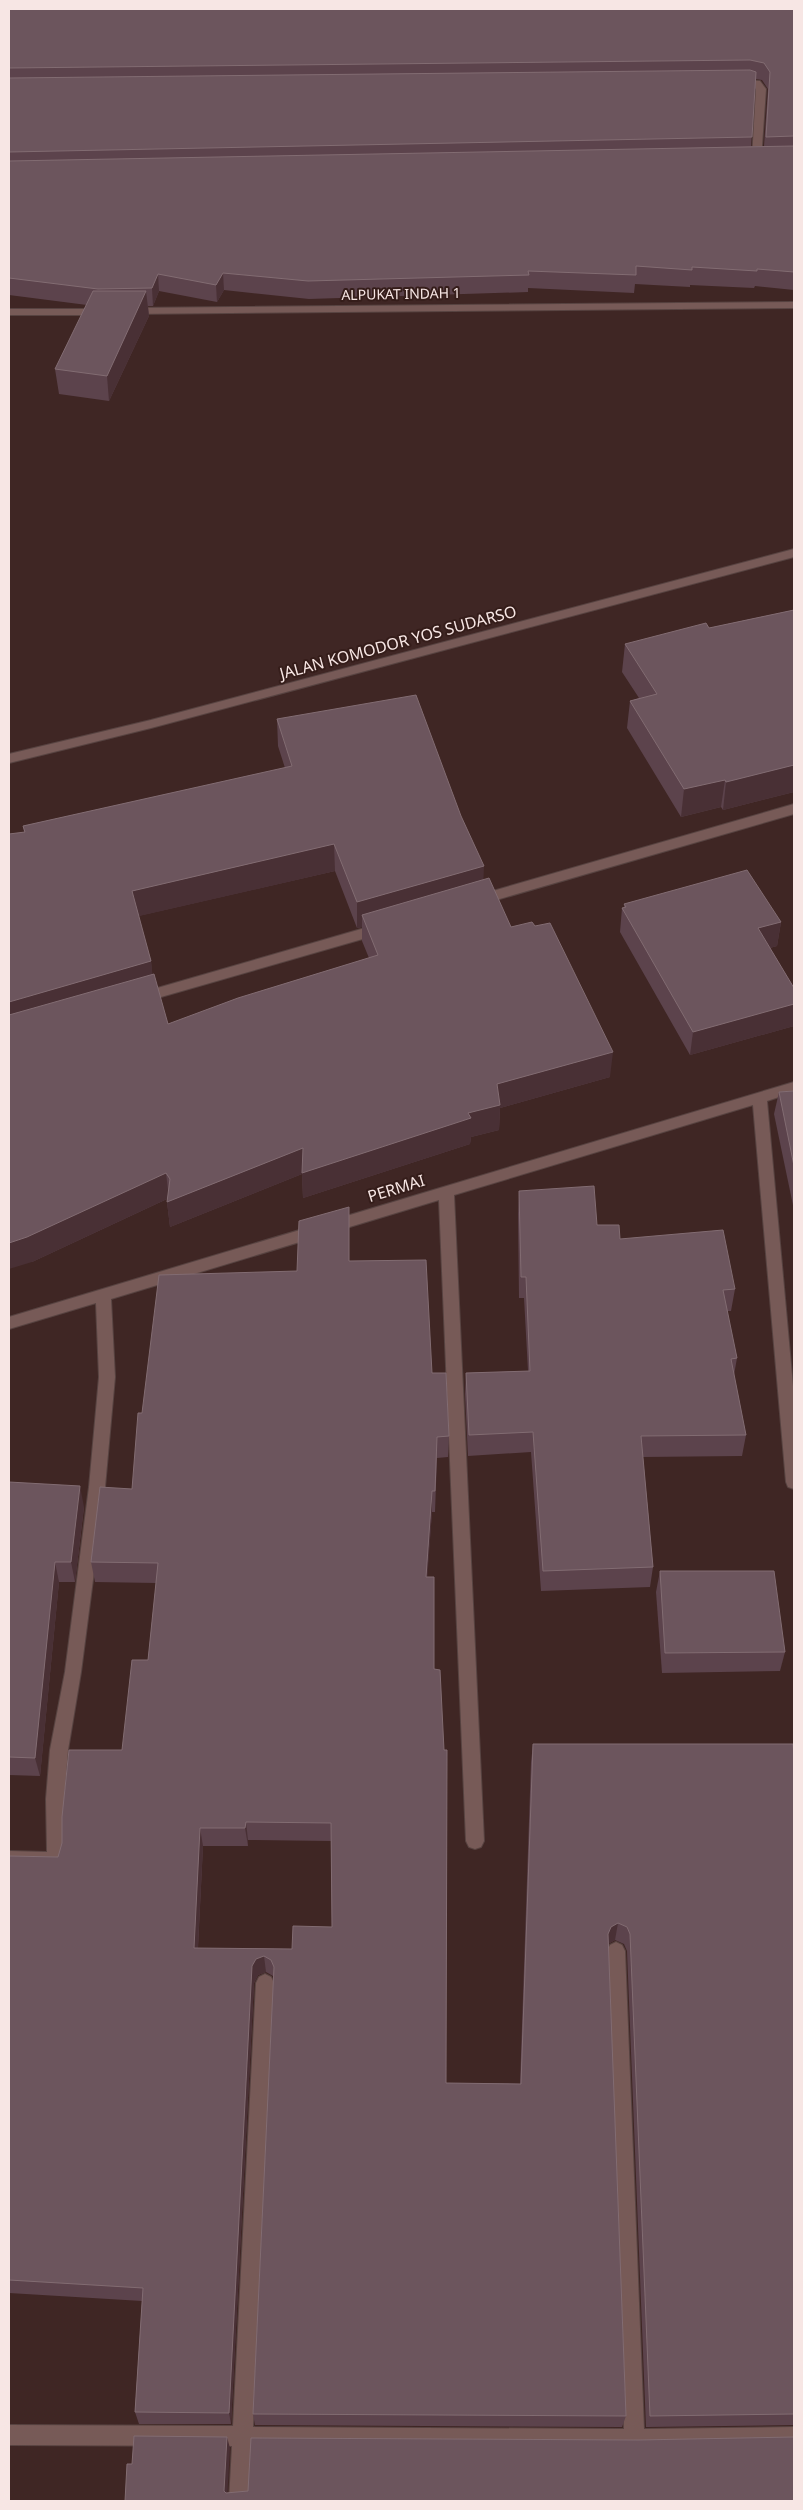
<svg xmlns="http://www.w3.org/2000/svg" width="803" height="2510" font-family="'Noto Sans',sans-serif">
	<rect width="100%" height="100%" fill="#3f2624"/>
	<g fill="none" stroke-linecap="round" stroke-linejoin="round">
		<defs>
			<g id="minor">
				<polygon points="735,79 760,81 766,89 761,160 753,160 752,158 756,89 753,86 731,84 730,82"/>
				<polygon points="794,302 794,308 128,314 122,311 128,308"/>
				<polygon points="9,309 102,309 108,312 102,315 9,315"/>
				<polygon points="794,549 794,557 151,728 9,763 9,754 151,720"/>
				<polygon points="794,804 794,814 479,905 472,900 479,895"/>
				<polygon points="382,923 389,928 387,932 140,1003 133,998 140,993"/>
				<polygon points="794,1082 794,1092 767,1101 794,1397 794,1489 788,1487 786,1482 753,1105 454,1195 484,1841 481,1847 475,1849 469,1847 466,1841 439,1200 111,1299 115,1377 105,1487 81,1672 68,1750 64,1799 65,1861 62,1867 56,1869 9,1867 9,1851 47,1852 46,1799 50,1750 65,1672 89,1487 99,1377 96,1303 9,1329 9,1317"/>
				<polygon points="616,1942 622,1945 625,1951 644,2429 794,2427 794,2447 634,2449 252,2447 249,2501 229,2501 232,2446 9,2445 9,2425 233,2426 256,1983 259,1977 265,1974 271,1977 274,1983 253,2427 624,2429 607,1951 610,1945"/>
			</g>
		</defs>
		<!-- minor casing -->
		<use href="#minor" stroke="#574341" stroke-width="2"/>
		<!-- minor -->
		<use href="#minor" fill="#775a57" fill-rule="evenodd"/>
	</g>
	<!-- wall -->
	<g fill="#5c434c" fill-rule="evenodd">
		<path d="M9,9H794V290L755,286L754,288L690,285V287L635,284L634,293L528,288V292L309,299L224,290L217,302L159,291L153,306H148L149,316L109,401L59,394L55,369L87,305L9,295ZM756,79L762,80L768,89L764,146H751Z"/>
		<polygon points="794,610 794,792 723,810 721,807 681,817 627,728 630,701 639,698 622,672 625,644 709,628"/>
		<path d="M277,719L483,880L511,927L610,1077L500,1108L499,1130L471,1137L470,1144L303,1198L302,1174L170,1227L167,1202V1199L32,1262L24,832L23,826L285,768L278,746ZM335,871L357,928L362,927V941L369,958L168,1024L152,975L151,961L138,916Z"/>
		<polygon points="624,904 781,922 777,946 770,948 794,988 794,1026 690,1055 620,932 622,908 624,908"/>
		<polygon points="794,1091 794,1210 774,1114 779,1092"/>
		<polygon points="519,1191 597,1225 620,1239 735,1289 731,1311 727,1311 737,1358 734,1375 746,1435 742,1456 643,1457 653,1567 650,1587 541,1591 531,1452 468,1456 465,1394 466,1373 528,1371 524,1298 519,1298 518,1214"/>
		<path d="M349,1229V1261L432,1373L449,1436L448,1457L437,1458L435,1512H432L427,1577L434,1669L446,2083L520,2084L531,1762L533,1744L794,1754V2425L646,2427L627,1951L624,1944L615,1940L608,1944L626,2416L622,2427L255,2425L253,2414L274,1978L273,1976L266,1972L258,1975L254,1983L231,2424H139L135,2412L142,2301L9,2293V1856L58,1857L122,1750L148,1660L156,1583L95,1582L91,1562L132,1489L142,1413L297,1271ZM248,1840L331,1841L332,1927L292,1949L198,1948L203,1846H248Z"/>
		<polygon points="9,1482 84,1507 75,1582 59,1582 40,1776 9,1775"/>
		<polygon points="660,1571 785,1652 780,1671 662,1673 656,1592"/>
	</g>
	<!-- shaded-wall -->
	<g fill="#493035">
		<polygon points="223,273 224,290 217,302 216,285"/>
		<polygon points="158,274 159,291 153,306 152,288"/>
		<polygon points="146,291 149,316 109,401 107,376"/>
		<polygon points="794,765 794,792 723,810 726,782"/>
		<polygon points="725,780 721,807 681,817 684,789"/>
		<polygon points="334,844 335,871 135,917 132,891"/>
		<polygon points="484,866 483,892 362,915 362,927 357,928 357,902"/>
		<polygon points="781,922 777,946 754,952 758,928"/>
		<polygon points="151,961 154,987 9,1029 9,1002"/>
		<polygon points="794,1004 794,1026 690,1055 693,1032"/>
		<polygon points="613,1052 610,1077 500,1108 499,1130 471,1137 470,1144 303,1198 302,1174 170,1227 167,1202 303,1148 468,1113 497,1084"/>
		<polygon points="166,1173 169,1198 32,1262 9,1269 9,1243"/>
		<polygon points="80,1486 84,1507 75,1582 71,1562"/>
		<polygon points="432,1491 432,1512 426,1597 426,1577"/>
		<polygon points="55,1562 59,1582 40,1776 35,1758"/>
		<polygon points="246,1822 248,1840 248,1846 245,1828"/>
		<polygon points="200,1828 203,1846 197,1965 194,1948"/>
		<polygon points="618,1923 615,1940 608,1944 608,1934 611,1927"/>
		<polygon points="264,1956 266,1972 258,1975 254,1983 231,2424 229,2413 252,1966 256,1959"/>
		<polygon points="227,2437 230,2448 227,2501 224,2491"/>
	</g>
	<!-- building -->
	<g fill="#6c555d" stroke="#826c72" fill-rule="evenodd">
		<polygon points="9,9 794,9 794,136 766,137 770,72 764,63 750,60 9,68"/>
		<polygon points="750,70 756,72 752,137 9,152 9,78"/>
		<polygon points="794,146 794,272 757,269 757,271 692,267 692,270 636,266 636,275 528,271 529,275 308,281 223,273 216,285 158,274 152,288 98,289 9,278 9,161"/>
		<polygon points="93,291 146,291 107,376 55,369"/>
		<polygon points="794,610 794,765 726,782 725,780 684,789 630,701 657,694 625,644 706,623 709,628"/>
		<polygon points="416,695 461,816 484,866 357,902 334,844 132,891 151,961 9,1002 9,834 25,832 23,826 292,766 277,719"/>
		<polygon points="747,870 781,922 758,928 794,988 794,1004 693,1032 622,908 626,907 624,904"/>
		<polygon points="489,878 511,927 532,922 535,926 550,923 613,1052 497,1084 500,1105 468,1113 471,1118 302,1173 303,1148 167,1202 170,1179 166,1173 27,1237 9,1243 9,1015 154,974 168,1024 238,998 378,955 362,915"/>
		<polygon points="794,1091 794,1166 779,1092"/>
		<polygon points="594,1186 597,1225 619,1225 620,1239 723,1230 735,1289 723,1290 737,1358 731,1359 746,1435 641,1436 653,1567 543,1571 533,1432 469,1435 466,1373 530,1371 526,1277 521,1277 519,1191"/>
		<path d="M349,1207V1261L426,1260L432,1373H446L449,1436L437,1437L435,1491H432L426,1577H434V1669L440,1670L444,1750H447L446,2083L521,2084L533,1744H793L794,1754V2414L650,2416L630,1934L627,1927L618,1923L611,1927L608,1934L626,2416L253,2414L274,1967L271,1960L264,1956L256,1959L252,1966L229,2413L135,2412L143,2288L9,2280V1856L58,1857L62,1843V1817L69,1750H122L132,1660H148L158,1563L91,1562L100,1487L132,1489L138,1413H142L159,1275L297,1271L299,1221ZM246,1822L331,1823L332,1927L293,1926L292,1949L194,1948L200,1828H245Z"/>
		<polygon points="9,1482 80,1486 71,1562 55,1562 35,1758 9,1757"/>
		<polygon points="660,1571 774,1571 785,1652 665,1653"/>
		<polygon points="134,2436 227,2437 224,2491 226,2493 248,2491 251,2438 638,2440 794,2437 794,2501 125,2501 127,2464 132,2464"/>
	</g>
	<g text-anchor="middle" stroke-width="4" stroke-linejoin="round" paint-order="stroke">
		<!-- far-street labels -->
		<g font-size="14" fill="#f7e6e4" stroke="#351d1a">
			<text transform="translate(401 294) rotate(-1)" y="5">ALPUKAT INDAH 1</text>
		</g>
		<!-- street labels -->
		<g font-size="16" fill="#f7e6e4" stroke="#351d1a">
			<text transform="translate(398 642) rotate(-15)" y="6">JALAN KOMODOR YOS SUDARSO</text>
			<text transform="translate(396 1188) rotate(-17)" y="6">PERMAI</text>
		</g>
	</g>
	<!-- border -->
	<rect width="803" height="2510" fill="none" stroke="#f7e6e4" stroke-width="20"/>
</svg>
